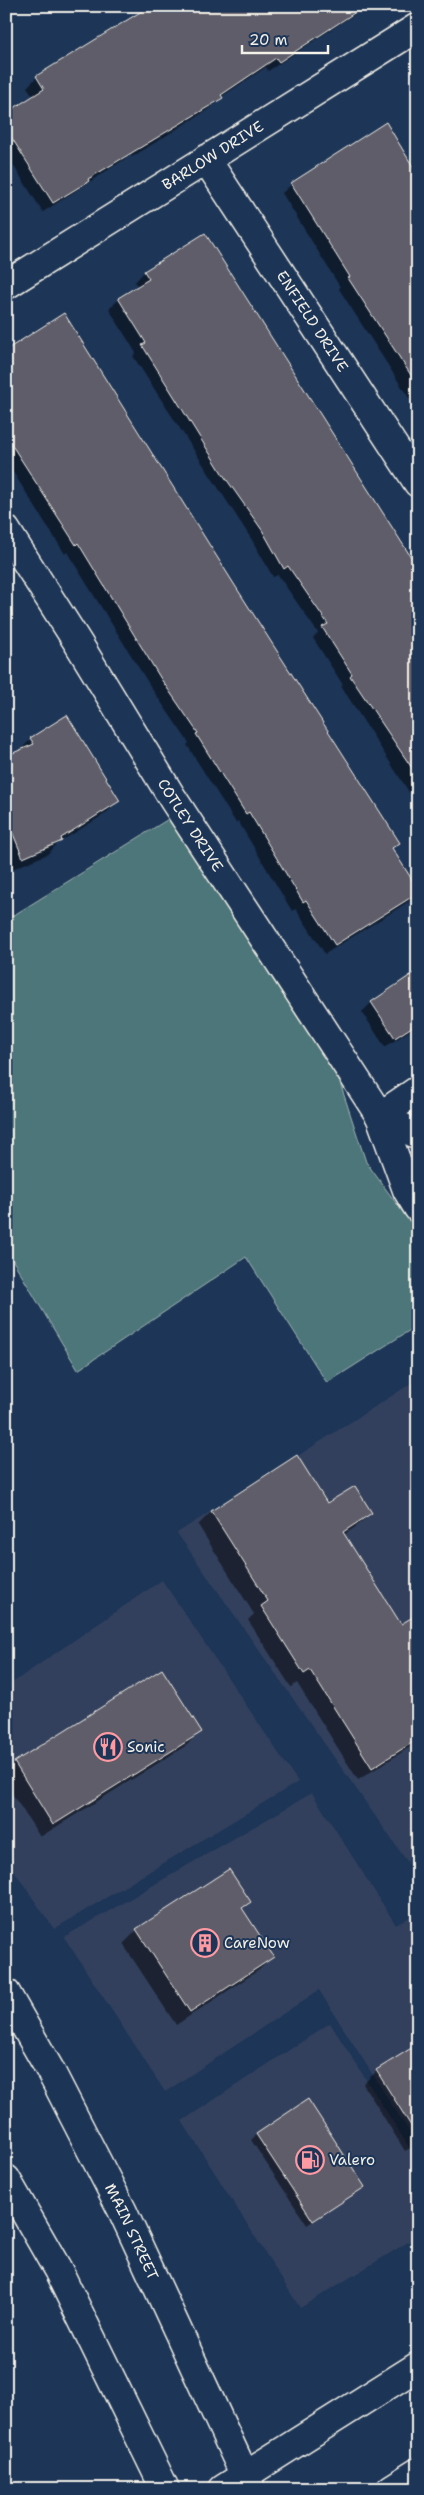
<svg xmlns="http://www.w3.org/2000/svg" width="424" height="2495" font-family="'Shantell Sans',sans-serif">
	<rect width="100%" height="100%" fill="#1d3557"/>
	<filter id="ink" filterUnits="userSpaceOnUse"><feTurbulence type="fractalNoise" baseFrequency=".02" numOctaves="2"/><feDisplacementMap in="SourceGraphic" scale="10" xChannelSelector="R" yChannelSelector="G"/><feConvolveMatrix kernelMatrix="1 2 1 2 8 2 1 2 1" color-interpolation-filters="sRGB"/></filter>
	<g filter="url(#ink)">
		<!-- built -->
		<g fill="#31415d">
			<polygon points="418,1379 418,1867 413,1870 177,1533"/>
			<polygon points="162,1580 298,1782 54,1929 6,1859 6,1687"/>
			<polygon points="312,1793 396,1925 418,1912 418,2146 319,1990 165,2092 64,1937"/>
			<polygon points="330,2023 418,2161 418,2236 300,2308 182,2121"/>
		</g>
		<!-- green -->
		<polygon fill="#4d767a" stroke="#a0b4b1" points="170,818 339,1080 366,1162 418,1233 418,1325 327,1383 246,1257 78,1370 6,1249 6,920"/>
		<!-- shadow -->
		<g fill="#0007">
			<polygon points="153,6 367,6 268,71 266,67 221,97 212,107 132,157 131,155 43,212 6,154 6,114 34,97 27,87 37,77"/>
			<polygon points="418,176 418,412 339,289 340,287 282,193 292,184"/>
			<polygon points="205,235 418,570 418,806 341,686 343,685 313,638 318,633 278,575 273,577 252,540 133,356 136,353 109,309 119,299 138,287 135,282 144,272"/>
			<polygon points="6,351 233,585 398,843 391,850 418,892 408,902 325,954 296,909 292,911 238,821 236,823 187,745 189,743 152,689 67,552 65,554 6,461"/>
			<polygon points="31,739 119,801 105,814 58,843 48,854 10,870 6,861 6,757 18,752"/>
			<polygon points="418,972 418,1025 385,1047 362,1012 372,1002"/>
			<polygon points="327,1505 371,1513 357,1526 344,1535 401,1626 418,1615 418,1742 358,1780 297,1683 291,1687 248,1620 254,1614 198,1525 211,1512"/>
			<polygon points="200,1731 187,1745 40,1837 6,1784 6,1772 15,1763"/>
			<polygon points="229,1870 249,1902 241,1910 272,1957 259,1970 176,2025 123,1944 137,1930"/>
			<polygon points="418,2045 418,2144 405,2151 363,2084 377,2071"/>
			<polygon points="256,2135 364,2187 307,2225 251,2140"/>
		</g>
		<!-- building -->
		<g fill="#5f5d6a" stroke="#f4f1e8">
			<polygon points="150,6 365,6 279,62 276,58 221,95 223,98 88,179 89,181 53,203 6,129 6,113 44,89 36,76"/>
			<polygon points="386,122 418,175 418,386 348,278 350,277 291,183"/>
			<polygon points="205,233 418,568 418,777 350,676 352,674 322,627 328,624 288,566 284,569 262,530 222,473 142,345 146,343 118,298 149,279 144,271"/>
			<polygon points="64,313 234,584 400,843 392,848 418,889 418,893 335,945 306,900 303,902 249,812 246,814 196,734 198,733 161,679 78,543 76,545 6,436 6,350"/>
			<polygon points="67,715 120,801 61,838 62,841 23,858 6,817 6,756 34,744 30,738"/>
			<polygon points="418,970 418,1023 395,1038 371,1002"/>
			<polygon points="297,1455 327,1503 355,1486 372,1513 343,1532 401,1624 418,1614 418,1739 372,1768 310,1670 304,1674 261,1606 268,1601 211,1511"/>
			<polygon points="162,1669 202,1732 53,1825 14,1762"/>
			<polygon points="229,1869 251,1902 242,1908 274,1957 190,2012 136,1929"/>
			<polygon points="418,2044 418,2137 376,2070"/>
			<polygon points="308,2099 365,2187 313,2221 256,2134"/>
		</g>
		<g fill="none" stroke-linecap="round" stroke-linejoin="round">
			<defs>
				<g id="street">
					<path id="s1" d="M206,159L418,483"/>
					<path id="s2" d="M6,285L418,27"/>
					<path id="s3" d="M6,530L78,643L173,799L380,1116L407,1190L418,1208"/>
					<polyline points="380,1116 418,1090"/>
					<polyline points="380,1116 418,1135"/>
				</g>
				<g id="secondary">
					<path id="s4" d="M6,1993L50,2070L122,2210L251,2489"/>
					<polyline points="6,2179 58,2270 165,2489"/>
				</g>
				<g id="primary">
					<polyline points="223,2489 418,2366"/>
					<polyline points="391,2489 418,2472"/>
				</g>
			</defs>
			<!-- street casing -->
			<use href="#street" stroke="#f4f1e8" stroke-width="31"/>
			<!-- secondary casing -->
			<use href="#secondary" stroke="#f4f1e8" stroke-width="31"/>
			<!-- primary casing -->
			<use href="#primary" stroke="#f4f1e8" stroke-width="31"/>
			<!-- street -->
			<use href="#street" stroke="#1d3557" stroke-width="28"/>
			<!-- secondary -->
			<use href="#secondary" stroke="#1d3557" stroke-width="28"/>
			<!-- primary -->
			<use href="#primary" stroke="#1d3557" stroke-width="28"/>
		</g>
	</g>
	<!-- icons -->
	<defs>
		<symbol id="restaurant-ring" viewBox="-11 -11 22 22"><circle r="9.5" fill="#1d3557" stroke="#ff9aa2" stroke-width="1.5"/><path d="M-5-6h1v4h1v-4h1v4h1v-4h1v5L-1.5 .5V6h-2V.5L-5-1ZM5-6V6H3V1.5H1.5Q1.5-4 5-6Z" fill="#ff9aa2"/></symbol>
		<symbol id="building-ring" viewBox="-11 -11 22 22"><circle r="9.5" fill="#1d3557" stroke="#ff9aa2" stroke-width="1.5"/><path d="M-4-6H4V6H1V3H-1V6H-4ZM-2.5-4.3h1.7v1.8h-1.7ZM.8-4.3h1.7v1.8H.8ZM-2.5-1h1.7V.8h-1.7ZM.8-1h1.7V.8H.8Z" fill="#ff9aa2"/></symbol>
		<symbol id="fuel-ring" viewBox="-11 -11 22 22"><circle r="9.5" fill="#1d3557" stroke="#ff9aa2" stroke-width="1.5"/><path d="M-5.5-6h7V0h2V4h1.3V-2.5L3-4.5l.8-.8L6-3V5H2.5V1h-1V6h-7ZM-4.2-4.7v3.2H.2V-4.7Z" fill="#ff9aa2"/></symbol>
	</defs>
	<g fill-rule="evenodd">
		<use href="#restaurant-ring" x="92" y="1731" width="32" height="32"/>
		<use href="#building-ring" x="189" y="1927" width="32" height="32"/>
		<use href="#fuel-ring" x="294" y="2144" width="32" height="32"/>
	</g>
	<g text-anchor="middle" stroke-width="4" stroke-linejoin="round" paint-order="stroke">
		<!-- street labels -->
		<g font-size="15" fill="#f4f1e8" stroke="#1d3557">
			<text dy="5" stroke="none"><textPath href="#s2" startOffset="244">BARLOW DRIVE</textPath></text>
			<text dy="5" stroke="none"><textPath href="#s1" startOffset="194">ENFIELD DRIVE</textPath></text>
			<text dy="5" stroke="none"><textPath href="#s3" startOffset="348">COTLEY DRIVE</textPath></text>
			<text dy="5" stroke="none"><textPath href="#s4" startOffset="270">MAIN STREET</textPath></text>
		</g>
		<!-- poi labels -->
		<g font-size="15" fill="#f4f1e8" stroke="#1d3557" text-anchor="start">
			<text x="127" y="1752">Sonic</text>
			<text x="224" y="1948">CareNow</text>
			<text x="329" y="2165">Valero</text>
		</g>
	</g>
	<!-- margin -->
	<rect width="424" height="2495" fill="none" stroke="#1d3557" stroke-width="25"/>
	<rect x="12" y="12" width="399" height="2470" fill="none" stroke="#f4f1e8" stroke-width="2" filter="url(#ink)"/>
	<!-- scale -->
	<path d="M242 45v8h86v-8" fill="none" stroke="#f4f1e8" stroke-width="2.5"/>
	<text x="249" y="45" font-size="15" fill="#f4f1e8" stroke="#1d3557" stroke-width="4" paint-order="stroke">20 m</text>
</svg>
